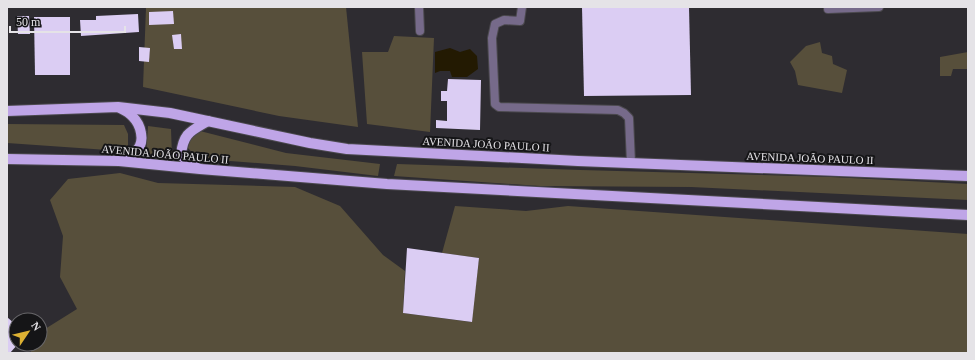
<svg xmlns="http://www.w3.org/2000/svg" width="975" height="360" font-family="'Times New Roman',serif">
	<rect width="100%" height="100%" fill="#2e2c31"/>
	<!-- green -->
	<g fill="#574f3b">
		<polygon points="175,7 346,7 358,127 279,116 143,87 146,8"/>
		<polygon points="394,36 434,38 430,132 367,124 362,52 388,52"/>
		<polygon points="820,42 822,53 832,56 833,64 847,70 842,93 798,85 795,71 790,62 806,46"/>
		<polygon points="968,52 968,69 953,69 951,76 940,76 940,57"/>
		<polygon points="7,124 124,125 128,134 128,145 122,151 7,143"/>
		<polygon points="148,126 171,129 172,157 146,156"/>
		<polygon points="200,131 286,153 380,164 378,176 295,166 217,160 196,157 188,148 191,137"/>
		<polygon points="397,164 581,170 831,177 968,184 968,200 691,187 540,186 394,176"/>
		<polygon points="120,173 158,183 295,187 340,206 383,255 405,271 403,313 471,322 479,258 442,253 455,206 526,211 568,206 968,234 968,353 30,353 36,344 40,344 40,337 45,329 77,309 60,277 63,236 50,200 68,179"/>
	</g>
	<!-- water -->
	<polygon fill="#231a02" points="450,48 460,52 470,49 477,56 478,69 467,77 452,77 450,71 440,71 435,73 435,52"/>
	<!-- building -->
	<g fill="#dbcdf3">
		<polygon points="582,7 689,7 691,95 584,96"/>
		<polygon points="173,11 174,24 149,25 149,12"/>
		<polygon points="138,14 139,32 81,36 80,20 96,20 96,16"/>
		<polygon points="17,16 29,16 30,34 18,34"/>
		<polygon points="34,17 70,17 70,75 35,75"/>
		<polygon points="181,34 182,49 174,49 172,35"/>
		<polygon points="139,47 150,48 149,62 139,61"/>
		<polygon points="448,79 481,80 480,130 436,128 436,120 447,121 447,101 441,101 441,91 447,91"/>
		<polygon points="407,248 479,258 472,322 403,313"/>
		<polygon points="7,317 16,325 16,344 18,344 10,353 7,353"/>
	</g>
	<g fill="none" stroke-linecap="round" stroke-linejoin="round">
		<defs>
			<polyline id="lane" points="522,7 520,21 504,20 495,24 492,38 495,104 499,107 618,110 624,113 629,118 631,163"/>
			<g id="street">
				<polyline points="419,7 420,31"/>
				<polyline points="828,9 879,7"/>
			</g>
			<g id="primary">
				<path d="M120,108C124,110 130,113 133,117C137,121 140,127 141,133C144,148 134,155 121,160"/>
				<polyline points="7,111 118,107 170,113 310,143 347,149 578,161 968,176"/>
				<polyline points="7,159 119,161 200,169 387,184 968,215"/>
				<path d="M198,168L188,162L181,155C183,133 191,131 208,121"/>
			</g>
		</defs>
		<!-- lane casing -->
		<use href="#lane" stroke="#4b494e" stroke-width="10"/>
		<!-- street casing -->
		<use href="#street" stroke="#4b494e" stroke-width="10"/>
		<!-- primary casing -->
		<use href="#primary" stroke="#4b494e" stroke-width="12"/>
		<!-- lane -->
		<use href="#lane" stroke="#766a8a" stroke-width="8"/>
		<!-- street -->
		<use href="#street" stroke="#766a8a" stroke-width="8"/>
		<!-- primary -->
		<use href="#primary" stroke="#bfa5e7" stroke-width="10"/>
	</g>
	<g text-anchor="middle" stroke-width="4" stroke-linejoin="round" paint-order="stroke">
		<!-- street labels -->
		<g font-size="11" fill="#e5e3e7" stroke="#151517">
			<text transform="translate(486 144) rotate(3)" y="4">AVENIDA JOÃO PAULO II</text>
			<text transform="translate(165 154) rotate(5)" y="4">AVENIDA JOÃO PAULO II</text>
			<text transform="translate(810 158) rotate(2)" y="4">AVENIDA JOÃO PAULO II</text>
		</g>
	</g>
	<!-- border -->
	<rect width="975" height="360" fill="none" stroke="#e5e3e7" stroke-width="16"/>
	<!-- north arrow -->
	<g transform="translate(28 332) rotate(55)"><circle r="19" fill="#151517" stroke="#68676a"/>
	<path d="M0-3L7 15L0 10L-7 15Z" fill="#ddb133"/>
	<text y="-6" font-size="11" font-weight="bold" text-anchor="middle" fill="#e5e3e7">N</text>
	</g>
	<!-- scale -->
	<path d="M10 26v6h115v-6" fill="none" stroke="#e5e3e7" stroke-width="2"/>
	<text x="16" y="26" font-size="12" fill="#e5e3e7" stroke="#151517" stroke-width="3" paint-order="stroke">50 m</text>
</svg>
